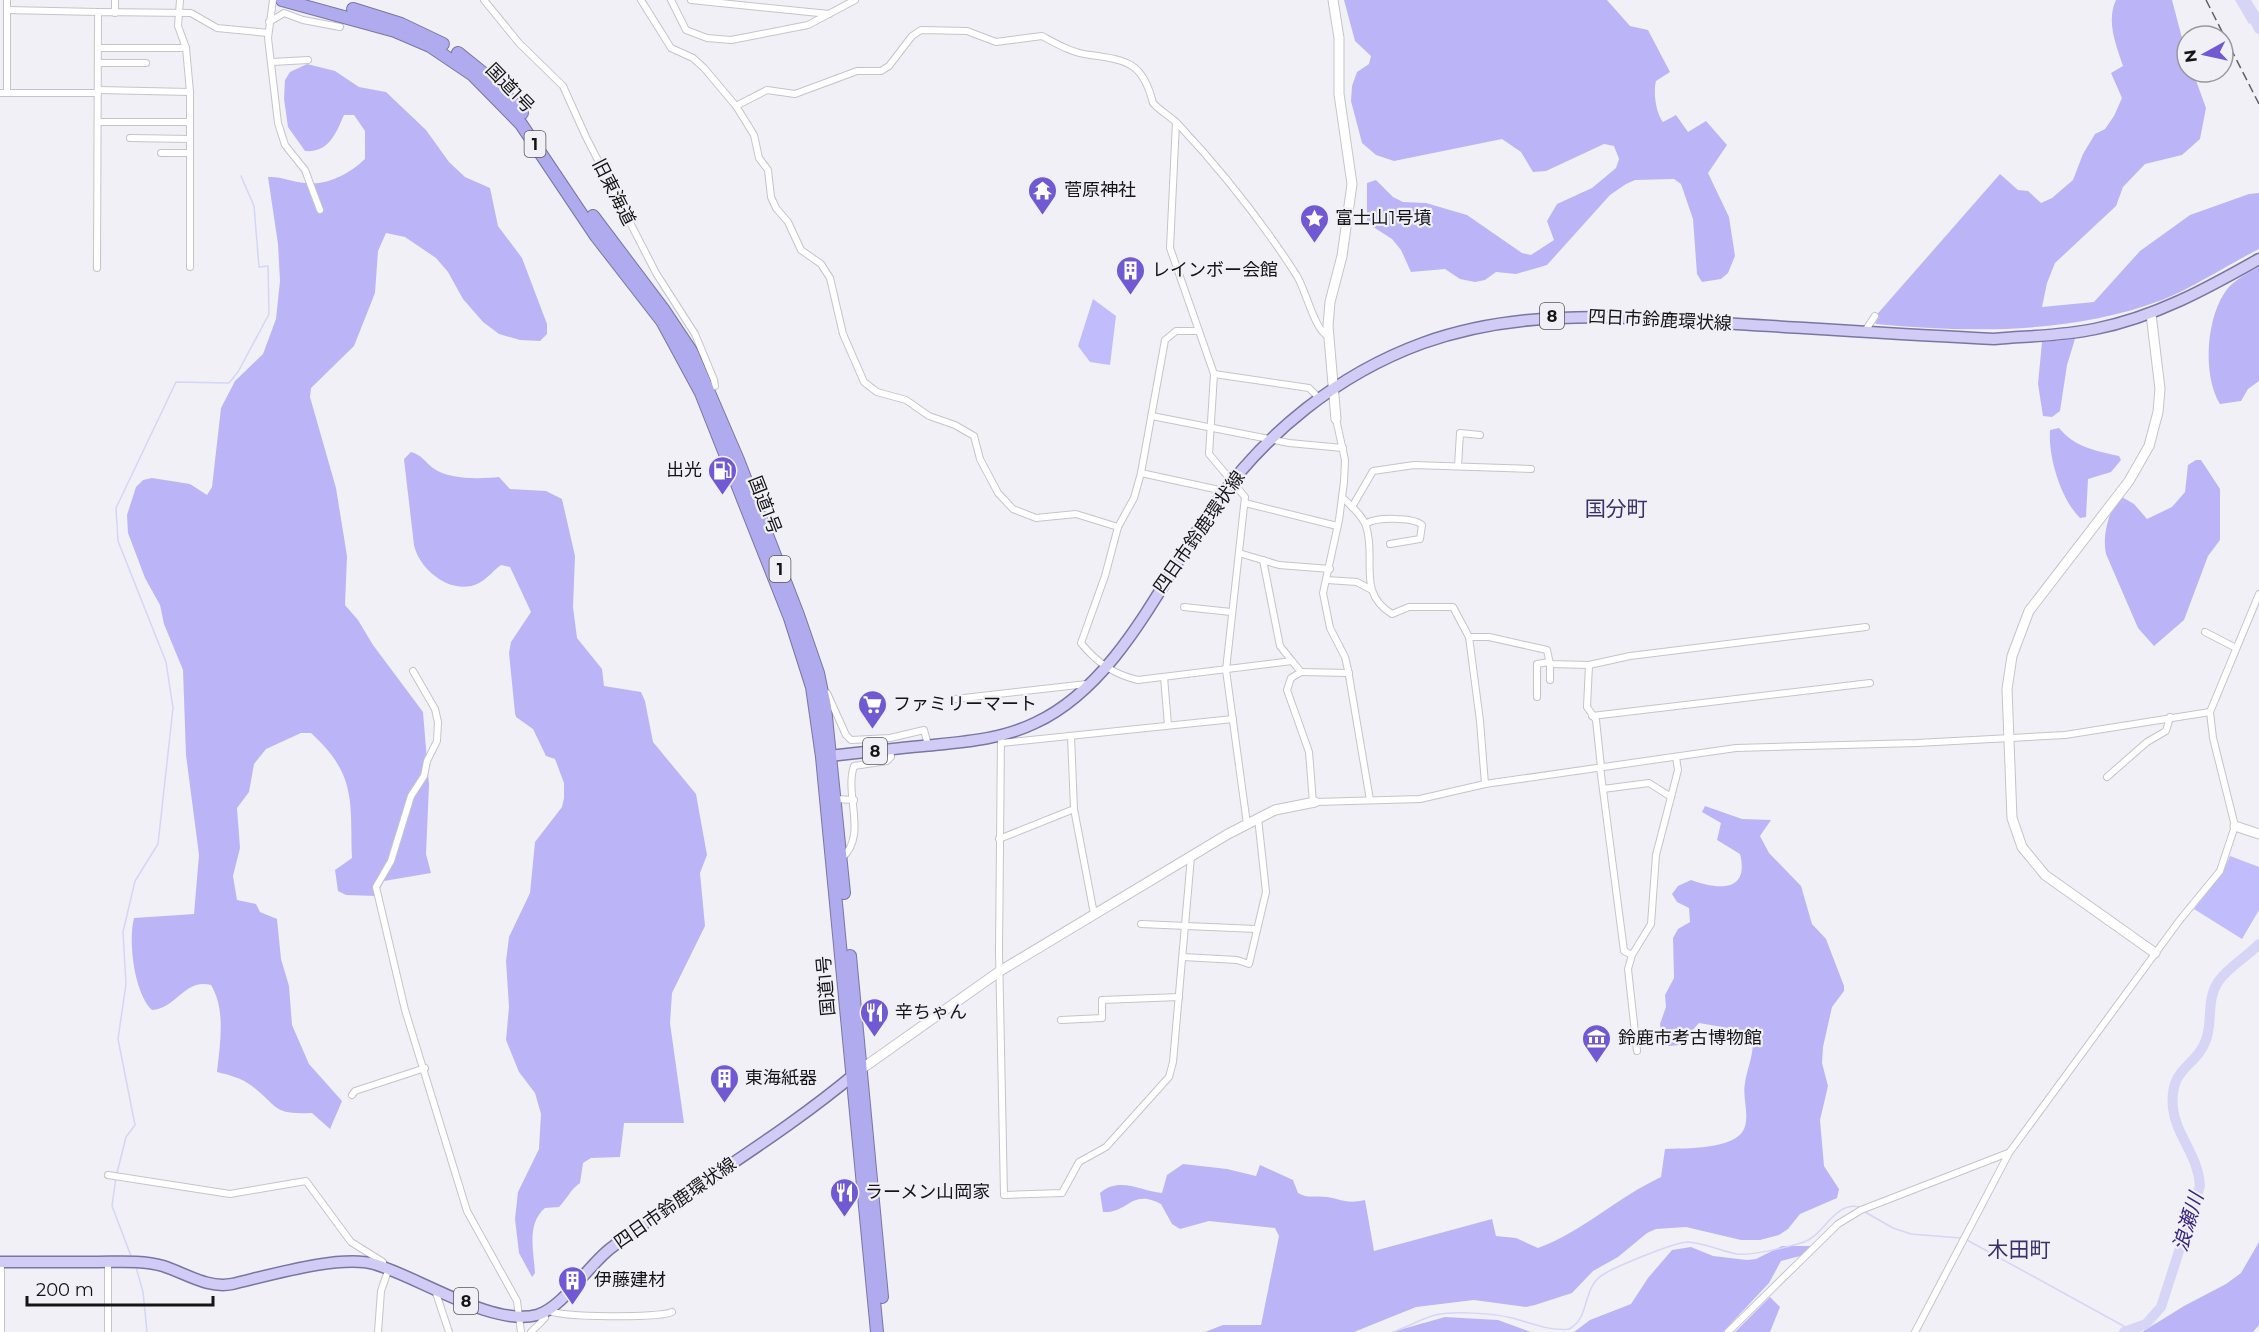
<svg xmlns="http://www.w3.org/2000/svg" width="2259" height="1332" font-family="Montserrat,'Noto Sans JP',sans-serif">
	<rect width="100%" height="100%" fill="#f0f0f6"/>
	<!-- green -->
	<g fill="#c1bcfb">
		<polygon points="1093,299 1116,316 1110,365 1090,362 1078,346"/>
		<polygon points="2230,856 2259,867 2259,910 2242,939 2194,909 2223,872"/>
	</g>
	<!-- forest -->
	<g fill="#bbb5f7">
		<path d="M1344,0H1607L1630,26L1648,30L1670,72L1656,81C1653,93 1656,113 1663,122L1676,115L1688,132L1706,121L1727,145L1708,173L1729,217L1735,256L1728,273L1721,279L1702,282L1697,274L1693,219L1681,184L1674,179L1635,180L1626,184L1610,195L1547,265L1516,274L1496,272L1485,280L1475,282L1460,279L1445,269L1411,272L1401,250L1392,239L1367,223V183L1376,180L1393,197L1403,202L1426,203L1467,215L1522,253L1531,255L1554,240L1547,221L1557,204L1592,188L1616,168L1619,159L1614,146L1604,144L1546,171L1533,172L1521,152L1502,139L1394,161L1376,155L1362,143L1351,101L1352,86L1357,72L1369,64L1371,56L1355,41Z"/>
		<path d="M2116,0H2172L2187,57V72H2193L2206,108L2200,139L2182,155L2145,164L2123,187L2116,206L2055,263L2047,283L2042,307L2094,302L2140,251L2190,215L2249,194L2259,193V249C2227,265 2195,287 2162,300C2072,334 1970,333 1876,324L1873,319L2000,174L2018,190L2028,191L2041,203L2052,198L2073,180L2083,154L2095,134L2105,129L2114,116L2122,98L2111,73L2123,66C2116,45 2106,21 2116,0Z"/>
		<path d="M307,64L335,71L359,87L386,92L426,130L449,162L465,177L490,188L498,226L522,258L547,324V334L540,341L520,340L499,334L483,322L463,299L448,272L436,258L405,237L386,233L378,251L375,293L354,346L311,388L310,397L336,488L347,556L345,605L358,620L373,645L423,712L429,785L426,854L431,873L384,881L376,896L346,895L338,891L335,870L352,858C350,801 357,775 311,733H301L266,749L254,764L249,792L237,808L240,848L233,876L237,900L256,904L260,912L277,919L281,959L289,986L292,1025L309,1064L342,1101L330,1129L312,1113C272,1115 279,1107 252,1086C241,1078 230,1075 217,1072C220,1043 226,1010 211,985C185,978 177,1008 152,1010C134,993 128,941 134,918L194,914L199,855L186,755L183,670L164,624L160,605L145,578L128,533L127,515L136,487L143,480L152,478L190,484L207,495L212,487L221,408L235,381L263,354L276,319L280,281L278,244L268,177C281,176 292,182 305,183C328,186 350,173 365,159V131L354,115H344C336,133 329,153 305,151L288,127L284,99L285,80L290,72Z"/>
		<path d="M2259,267V381L2248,389L2241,401L2220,404C2202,375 2206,315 2228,288C2236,279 2249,272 2259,267Z"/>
		<polygon points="2075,339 2067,365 2060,411 2052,417 2043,416 2038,384 2042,342"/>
		<path d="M2059,428C2076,448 2094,450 2119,456L2121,460L2111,472L2088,479L2086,517L2080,518C2061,499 2048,457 2050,430Z"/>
		<path d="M411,452C422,455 425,462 433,468C449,480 480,479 499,477L510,489L546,491L562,499L575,556L573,607L577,638L602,669L604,686L641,692L645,701L653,742L696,794L707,855L700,873L705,926L672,993L670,1023L684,1123H624L620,1157L591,1158L583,1163L580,1183C570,1190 567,1199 559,1207L545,1208C526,1224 534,1252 535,1273L532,1277L519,1253L515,1219L518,1192L539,1149L541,1114L535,1093L519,1072L506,1040L509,1007L506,961L509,937L530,893L535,842L562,807L564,798V783L555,759L546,756L533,729L516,717L515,713L509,653L511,642L531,612L510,567L501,565C494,570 487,579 479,583C453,597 419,570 414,545L405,468L404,459Z"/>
		<path d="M2196,460H2201L2220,489V540L2208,556L2184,620L2154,646L2138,628L2106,554C2102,535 2109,515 2117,497H2122L2134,504L2147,519L2172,507L2185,492L2188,465Z"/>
		<path d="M1705,806L1742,819L1771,820L1760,836L1769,853L1801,886L1812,924L1826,939L1844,986V991L1832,1007L1823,1047L1822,1063L1828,1086L1820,1120L1824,1166L1839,1189L1837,1198L1800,1214L1788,1229L1779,1235L1760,1240H1741L1686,1227L1656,1229L1647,1233L1618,1257L1593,1271L1572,1293L1535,1305L1526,1307L1474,1300L1416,1307L1354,1332H1205L1223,1325H1261L1279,1236L1275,1228L1209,1221L1180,1229L1172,1224L1161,1204C1131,1188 1128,1214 1103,1212L1100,1193C1119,1176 1141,1191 1162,1193L1167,1175L1183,1164L1227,1169L1256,1176L1260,1165L1293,1180L1298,1193C1308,1199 1316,1195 1327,1197C1344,1200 1347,1204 1365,1200L1374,1251L1492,1219L1496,1236L1516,1238L1538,1248C1582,1232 1618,1197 1661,1177L1665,1149C1684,1148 1735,1150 1744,1129C1750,1115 1742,1098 1745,1083C1747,1068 1757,1047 1751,1032L1699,1023L1679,1045L1669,1046L1662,1040L1660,1024L1666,1007L1665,995L1674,978L1673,938L1678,929L1690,922L1689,908L1677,902L1672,894L1678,886L1691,880C1716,889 1750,894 1740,854L1717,840L1721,823L1702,812Z"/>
		<polygon points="2259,1242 2259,1325 2253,1332 2142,1332 2184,1306 2226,1284 2241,1273"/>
		<polygon points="1782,1246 1811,1246 1800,1256 1781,1261 1769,1283 1723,1332 1574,1332 1590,1320 1631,1304 1648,1278 1672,1250 1691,1247 1713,1256 1747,1260 1756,1259"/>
		<polygon points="1770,1297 1780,1307 1770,1332 1735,1332"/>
		<polygon points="1445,1317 1498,1320 1531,1332 1392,1332"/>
	</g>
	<!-- water -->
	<polygon fill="#d6d5f6" points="2235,0 2251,0 2259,13 2259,19 2249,24"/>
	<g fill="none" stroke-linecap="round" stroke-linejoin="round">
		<!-- stream -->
		<g stroke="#d6d5f6" stroke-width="1.5">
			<polyline points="117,1173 126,1137 135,1125 118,1039 126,984 123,932 135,881 158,844 173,708 166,662 118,541 116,508 176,382 229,383 238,372 269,314 268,266 259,267 254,206 241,176"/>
			<polyline points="116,1177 112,1206 131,1256"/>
			<polyline points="1865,1212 1893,1228 1911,1234 1960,1238"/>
			<polyline points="1967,1240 2129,1329"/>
			<polyline points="136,1267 143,1292 147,1332"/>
			<path d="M1393,1332C1407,1327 1421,1319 1435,1315C1454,1311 1493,1313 1512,1318C1528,1322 1552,1332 1569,1329C1591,1318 1581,1287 1604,1274C1617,1266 1675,1242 1688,1242C1705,1243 1721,1251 1737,1254C1751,1256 1789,1247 1804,1242C1823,1236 1835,1201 1859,1207"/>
		</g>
		<!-- river -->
		<g stroke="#d6d5f6" stroke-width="10">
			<polyline points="2244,0 2259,29"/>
			<path d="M2124,1332L2146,1324L2161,1307L2200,1186C2198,1154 2176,1136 2173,1108C2169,1066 2196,1068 2206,1040C2213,1021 2206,1000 2218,982C2228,967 2247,957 2259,944"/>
		</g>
		<defs>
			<g id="street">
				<polyline points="115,0 115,13"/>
				<polyline points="180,0 178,26 186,48"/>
				<polyline points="273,0 268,38 278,123 285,145 305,170 320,210"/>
				<polyline points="484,0 519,43 563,86 586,137 656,273 695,334 714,380 715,386 706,390"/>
				<polyline points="641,0 671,48 693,58 704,68 736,106 754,135 759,158 768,170 771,197 776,208 788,222 801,250 821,264 830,278 843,334 864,382 877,392 906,400 929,416 955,425 974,436 980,459 998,493 1013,509 1036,518 1076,514 1118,527"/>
				<polyline points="671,0 686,30 707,38 731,40 808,25 855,0"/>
				<polyline points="691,0 829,14"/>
				<polyline points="7,10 98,12"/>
				<polyline points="269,22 284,13 303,20 340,27"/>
				<polyline points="99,48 186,48 190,92 190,267"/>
				<polyline points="272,62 308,60"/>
				<polyline points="100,63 146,63"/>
				<polyline points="99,90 190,92"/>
				<polyline points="0,93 98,93"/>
				<polyline points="7,93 7,0"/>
				<path d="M736,106L767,90L795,94L857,71H881L889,66L912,36L921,30L967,31L996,42L1042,36C1057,44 1072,53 1090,55C1128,60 1143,63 1153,103C1160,111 1170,116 1178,124C1221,170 1263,223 1297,276C1306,291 1315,331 1328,336"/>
				<polyline points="98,122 190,122"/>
				<polyline points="1176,122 1170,248 1214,374 1209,454 1245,497 1226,670 1247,824"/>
				<polyline points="130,138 190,139"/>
				<polyline points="161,153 190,153"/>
				<polyline points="97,268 98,12 191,13 217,28 268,33"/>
				<path d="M1199,331H1176L1165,340L1141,473L1134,498L1118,527L1105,576L1081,643C1096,662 1115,675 1138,680L1292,661L1301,672L1291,678L1287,690L1309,752L1313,803"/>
				<polyline points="1865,331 1875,316"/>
				<polyline points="1214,374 1309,388 1319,398"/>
				<polyline points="1152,416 1289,443 1343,448"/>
				<polyline points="1336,419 1345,460 1344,482 1339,520 1323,593 1330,628 1345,657 1348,670 1370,800"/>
				<polyline points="1458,466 1460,433 1480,435"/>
				<polyline points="1141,473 1224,491"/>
				<path d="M1342,497C1350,505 1363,516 1366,526C1377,559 1356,592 1392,614L1409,607H1453L1469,637L1480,721L1485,784"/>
				<polyline points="1245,503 1337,526"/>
				<polyline points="1352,507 1373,471 1414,465 1531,469"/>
				<path d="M1366,524C1375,517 1413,517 1422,525L1420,539L1390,544"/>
				<polyline points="1239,553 1279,565 1330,569"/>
				<polyline points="1263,560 1280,646 1292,661"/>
				<polyline points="1327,580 1357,582 1370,589"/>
				<polyline points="1184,607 1231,612"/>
				<polyline points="2205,632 2236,648"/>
				<polyline points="1469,637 1489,637 1547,650 1550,664 1589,665 1630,656 1866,627"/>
				<polyline points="1550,664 1550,680"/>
				<polyline points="1589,665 1587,707 1596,720 1601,767"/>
				<polyline points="413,671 435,709 438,722 437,741 427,761 424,776 411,796 391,861 376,887 405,1010 467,1211 517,1301 521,1332"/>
				<polyline points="1301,672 1349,673"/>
				<polyline points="1164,677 1168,725"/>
				<polyline points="827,693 846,735 851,740 890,738 924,730 928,745"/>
				<polyline points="1537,697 1537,664 1549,662"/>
				<polyline points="955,699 1087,684"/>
				<polyline points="1592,716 1870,683"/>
				<polyline points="1001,736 999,952 1004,1195 1062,1193 1079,1162 1106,1147 1169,1077 1173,1062 1191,857"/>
				<polyline points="1001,743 1233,719"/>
				<polyline points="1600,767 1624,951 1632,955"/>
				<polyline points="2107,777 2147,742 2166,731 2170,717"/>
				<polyline points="1603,789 1649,783 1671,797"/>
				<polyline points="836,799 854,800"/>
				<polyline points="1315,802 1420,799 1485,784 1736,748 1917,743 2065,735 2210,712"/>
				<polyline points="1074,809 1094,914"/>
				<polyline points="999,839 1074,809 1071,736"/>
				<path d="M842,858C868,835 844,795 854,766L887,761L891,757L890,749"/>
				<polyline points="1141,924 1256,929"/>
				<polyline points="1183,957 1237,960 1249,964 1266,892 1258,818"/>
				<polyline points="1061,1020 1102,1018 1102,1000 1179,997"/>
				<polyline points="1637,1051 1628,969 1632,955 1651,924 1656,855 1678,770 1676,757"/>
				<polyline points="352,1095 355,1091 425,1068"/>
				<polyline points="108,1175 230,1194 306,1181 351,1242 383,1262"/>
				<polyline points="108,1262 108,1332"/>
				<polyline points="435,1290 449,1332"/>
				<path d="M548,1310C557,1318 661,1318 672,1312"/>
				<polyline points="1,1332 1,1262"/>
				<polyline points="378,1332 381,1291 389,1268"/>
				<polyline points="531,1332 545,1318 544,1312"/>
				<polyline points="1728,1332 1838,1224 1861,1210 2008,1153"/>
				<polyline points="1915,1332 2009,1153 2179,921 2220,871 2235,826 2213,738 2210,712 2259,594"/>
			</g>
			<g id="secondary">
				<polyline points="1333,0 1339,38 1339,94 1352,184 1342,256 1330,302 1328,326 1336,419"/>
				<polyline points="2151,314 2160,389 2158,412 2149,446 2129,481 2029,611 2012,656 2007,689 2012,818 2022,847 2045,875 2155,953"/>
				<polyline points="2235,826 2259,834"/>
				<polyline points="860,1070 1000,971 1228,834 1275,810 1315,802"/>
			</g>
			<g id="primary">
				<path d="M822,757C856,753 890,749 923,746C962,742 1000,740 1035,723C1119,684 1162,579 1213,507C1265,433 1338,374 1423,343C1526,306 1630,318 1737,324C1823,329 1908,335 1994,339C2027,336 2062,336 2095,329C2155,317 2206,289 2259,259"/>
				<path d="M0,1262C32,1262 64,1262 96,1262C118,1262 142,1260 163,1266C185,1273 208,1289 232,1284C267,1276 340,1254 374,1264C417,1276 492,1327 537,1315C563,1308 588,1265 611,1248C691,1187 780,1137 857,1072"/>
			</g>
			<g id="highway">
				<polyline points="282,0 395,31 430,46 473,75 521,124 596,236 662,321 701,393 790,618 812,687 822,757 877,1332"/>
				<polyline points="353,9 401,24 443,44"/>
				<polyline points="458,53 494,82 522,113"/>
				<polyline points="593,216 663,309 691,351 738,460 798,615 818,673 825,707 844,893"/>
				<polyline points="850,956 882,1297"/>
			</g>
		</defs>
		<!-- street casing -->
		<use href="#street" stroke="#c5c4ca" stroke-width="8"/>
		<!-- secondary casing -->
		<use href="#secondary" stroke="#c5c4ca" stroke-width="11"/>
		<!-- primary casing -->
		<use href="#primary" stroke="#7a76a3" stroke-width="13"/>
		<!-- highway casing -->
		<use href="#highway" stroke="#7a76a3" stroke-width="14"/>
		<!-- street -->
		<use href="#street" stroke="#fff" stroke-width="6"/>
		<!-- secondary -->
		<use href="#secondary" stroke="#fff" stroke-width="9"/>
		<!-- primary -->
		<use href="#primary" stroke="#d0ccf5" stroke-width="10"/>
		<!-- highway -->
		<use href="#highway" stroke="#b0aaef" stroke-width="12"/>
		<!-- rail -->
		<polyline stroke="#616164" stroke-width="1.5" stroke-dasharray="9 4.5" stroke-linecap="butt" points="2206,0 2259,104"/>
	</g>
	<!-- icons -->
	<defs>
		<symbol id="temple-pin" viewBox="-11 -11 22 30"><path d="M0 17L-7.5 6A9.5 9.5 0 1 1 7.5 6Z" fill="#7059d3" stroke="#f0f0f6"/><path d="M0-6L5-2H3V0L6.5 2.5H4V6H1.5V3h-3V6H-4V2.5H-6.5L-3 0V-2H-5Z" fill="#fff"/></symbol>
		<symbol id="sight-pin" viewBox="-11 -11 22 30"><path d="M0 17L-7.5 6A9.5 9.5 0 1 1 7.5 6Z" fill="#7059d3" stroke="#f0f0f6"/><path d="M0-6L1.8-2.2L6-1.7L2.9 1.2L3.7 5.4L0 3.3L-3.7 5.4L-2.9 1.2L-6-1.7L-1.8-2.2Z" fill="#fff"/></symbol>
		<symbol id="building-pin" viewBox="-11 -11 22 30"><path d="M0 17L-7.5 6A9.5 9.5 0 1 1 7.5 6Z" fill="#7059d3" stroke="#f0f0f6"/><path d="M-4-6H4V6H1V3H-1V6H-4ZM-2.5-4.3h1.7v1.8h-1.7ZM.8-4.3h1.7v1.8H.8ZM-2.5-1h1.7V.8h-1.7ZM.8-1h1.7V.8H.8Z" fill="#fff"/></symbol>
		<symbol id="fuel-pin" viewBox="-11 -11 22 30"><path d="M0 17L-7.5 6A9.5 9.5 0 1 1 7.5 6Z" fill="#7059d3" stroke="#f0f0f6"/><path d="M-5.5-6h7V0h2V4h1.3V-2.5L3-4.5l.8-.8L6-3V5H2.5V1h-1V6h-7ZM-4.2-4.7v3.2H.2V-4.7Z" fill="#fff"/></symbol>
		<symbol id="supermarket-pin" viewBox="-11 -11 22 30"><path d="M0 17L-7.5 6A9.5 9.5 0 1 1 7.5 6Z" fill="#7059d3" stroke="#f0f0f6"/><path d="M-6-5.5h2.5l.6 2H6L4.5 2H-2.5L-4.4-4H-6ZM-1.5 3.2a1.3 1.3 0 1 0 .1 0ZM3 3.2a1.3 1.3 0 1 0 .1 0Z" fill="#fff"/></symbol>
		<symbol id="restaurant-pin" viewBox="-11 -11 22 30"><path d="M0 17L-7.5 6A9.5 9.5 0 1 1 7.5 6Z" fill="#7059d3" stroke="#f0f0f6"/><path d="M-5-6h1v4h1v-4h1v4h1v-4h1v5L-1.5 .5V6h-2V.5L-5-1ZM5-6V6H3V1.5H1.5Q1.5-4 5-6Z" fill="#fff"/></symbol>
		<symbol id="museum-pin" viewBox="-11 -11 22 30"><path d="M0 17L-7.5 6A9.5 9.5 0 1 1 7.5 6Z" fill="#7059d3" stroke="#f0f0f6"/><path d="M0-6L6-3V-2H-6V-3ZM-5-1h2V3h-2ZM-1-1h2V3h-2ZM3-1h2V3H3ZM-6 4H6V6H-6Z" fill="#fff"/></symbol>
	</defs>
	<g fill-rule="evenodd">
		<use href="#temple-pin" x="1026" y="174" width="33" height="45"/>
		<use href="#sight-pin" x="1298" y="202" width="33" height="45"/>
		<use href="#building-pin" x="1114" y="254" width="33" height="45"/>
		<use href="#fuel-pin" x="706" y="454" width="33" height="45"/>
		<use href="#supermarket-pin" x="856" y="688" width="33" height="45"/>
		<use href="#restaurant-pin" x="858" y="996" width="33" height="45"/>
		<use href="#museum-pin" x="1580" y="1022" width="33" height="45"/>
		<use href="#building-pin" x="708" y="1062" width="33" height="45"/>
		<use href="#restaurant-pin" x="828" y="1176" width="33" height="45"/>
		<use href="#building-pin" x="556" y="1264" width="33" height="45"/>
	</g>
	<g text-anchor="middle" stroke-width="4.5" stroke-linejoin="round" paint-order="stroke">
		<!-- shield labels -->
		<g fill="#f0f0f6" stroke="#57575a" stroke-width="1.5">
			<rect x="524.5" y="131" width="21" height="26" rx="4.5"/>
			<rect x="1540" y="303" width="24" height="26" rx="4.5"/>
			<rect x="769.5" y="556" width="21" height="26" rx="4.5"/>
			<rect x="863" y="738" width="24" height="26" rx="4.5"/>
			<rect x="454" y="1288" width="24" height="26" rx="4.5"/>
		</g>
		<g font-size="16" font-weight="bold" fill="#151517">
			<text x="535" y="150">1</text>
			<text x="1552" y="322">8</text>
			<text x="780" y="575">1</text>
			<text x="875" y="757">8</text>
			<text x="466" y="1307">8</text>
		</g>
		<!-- street labels -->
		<g font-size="18" fill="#151517" stroke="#f0f0f6">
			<text transform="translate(510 88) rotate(46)" y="6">国道1号</text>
			<text transform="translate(614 192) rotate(63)" y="6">旧東海道</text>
			<text transform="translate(1660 320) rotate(3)" y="6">四日市鈴鹿環状線</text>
			<text transform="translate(765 505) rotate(69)" y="6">国道1号</text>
			<text transform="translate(1199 532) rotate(-55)" y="6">四日市鈴鹿環状線</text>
			<text transform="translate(826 986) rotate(-95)" y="6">国道1号</text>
			<text transform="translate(675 1203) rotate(-35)" y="6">四日市鈴鹿環状線</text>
		</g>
		<!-- poi labels -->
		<g font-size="18" fill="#151517" stroke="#f0f0f6" text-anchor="start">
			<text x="1064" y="196">菅原神社</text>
			<text x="1335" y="224">富士山1号墳</text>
			<text x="1152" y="276">レインボー会館</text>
			<text x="702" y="476" text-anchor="end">出光</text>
			<text x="893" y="710">ファミリーマート</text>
			<text x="895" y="1018">辛ちゃん</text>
			<text x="1618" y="1044">鈴鹿市考古博物館</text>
			<text x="745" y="1084">東海紙器</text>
			<text x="865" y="1198">ラーメン山岡家</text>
			<text x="594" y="1286">伊藤建材</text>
		</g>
		<!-- water labels -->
		<g font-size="20" font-style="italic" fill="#3b2480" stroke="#f0f0f6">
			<text transform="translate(2188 1222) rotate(-73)" y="7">浪瀬川</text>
		</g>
		<!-- quarter labels -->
		<g font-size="21" fill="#3a306c" stroke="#f0f0f6">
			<text x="1616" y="516">国分町</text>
			<text x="2019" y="1257">木田町</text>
		</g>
	</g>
	<!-- north arrow -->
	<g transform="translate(2205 54) rotate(262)"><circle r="28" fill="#f0f0f6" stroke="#98989d" stroke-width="1.5"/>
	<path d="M0-4.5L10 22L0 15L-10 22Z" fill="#7059d3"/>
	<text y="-9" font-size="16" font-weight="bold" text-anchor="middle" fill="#151517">N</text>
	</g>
	<!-- scale -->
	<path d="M27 1296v9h186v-9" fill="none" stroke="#151517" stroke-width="3"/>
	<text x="36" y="1296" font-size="18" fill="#151517" stroke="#f0f0f6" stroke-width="4.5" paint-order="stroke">200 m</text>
</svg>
